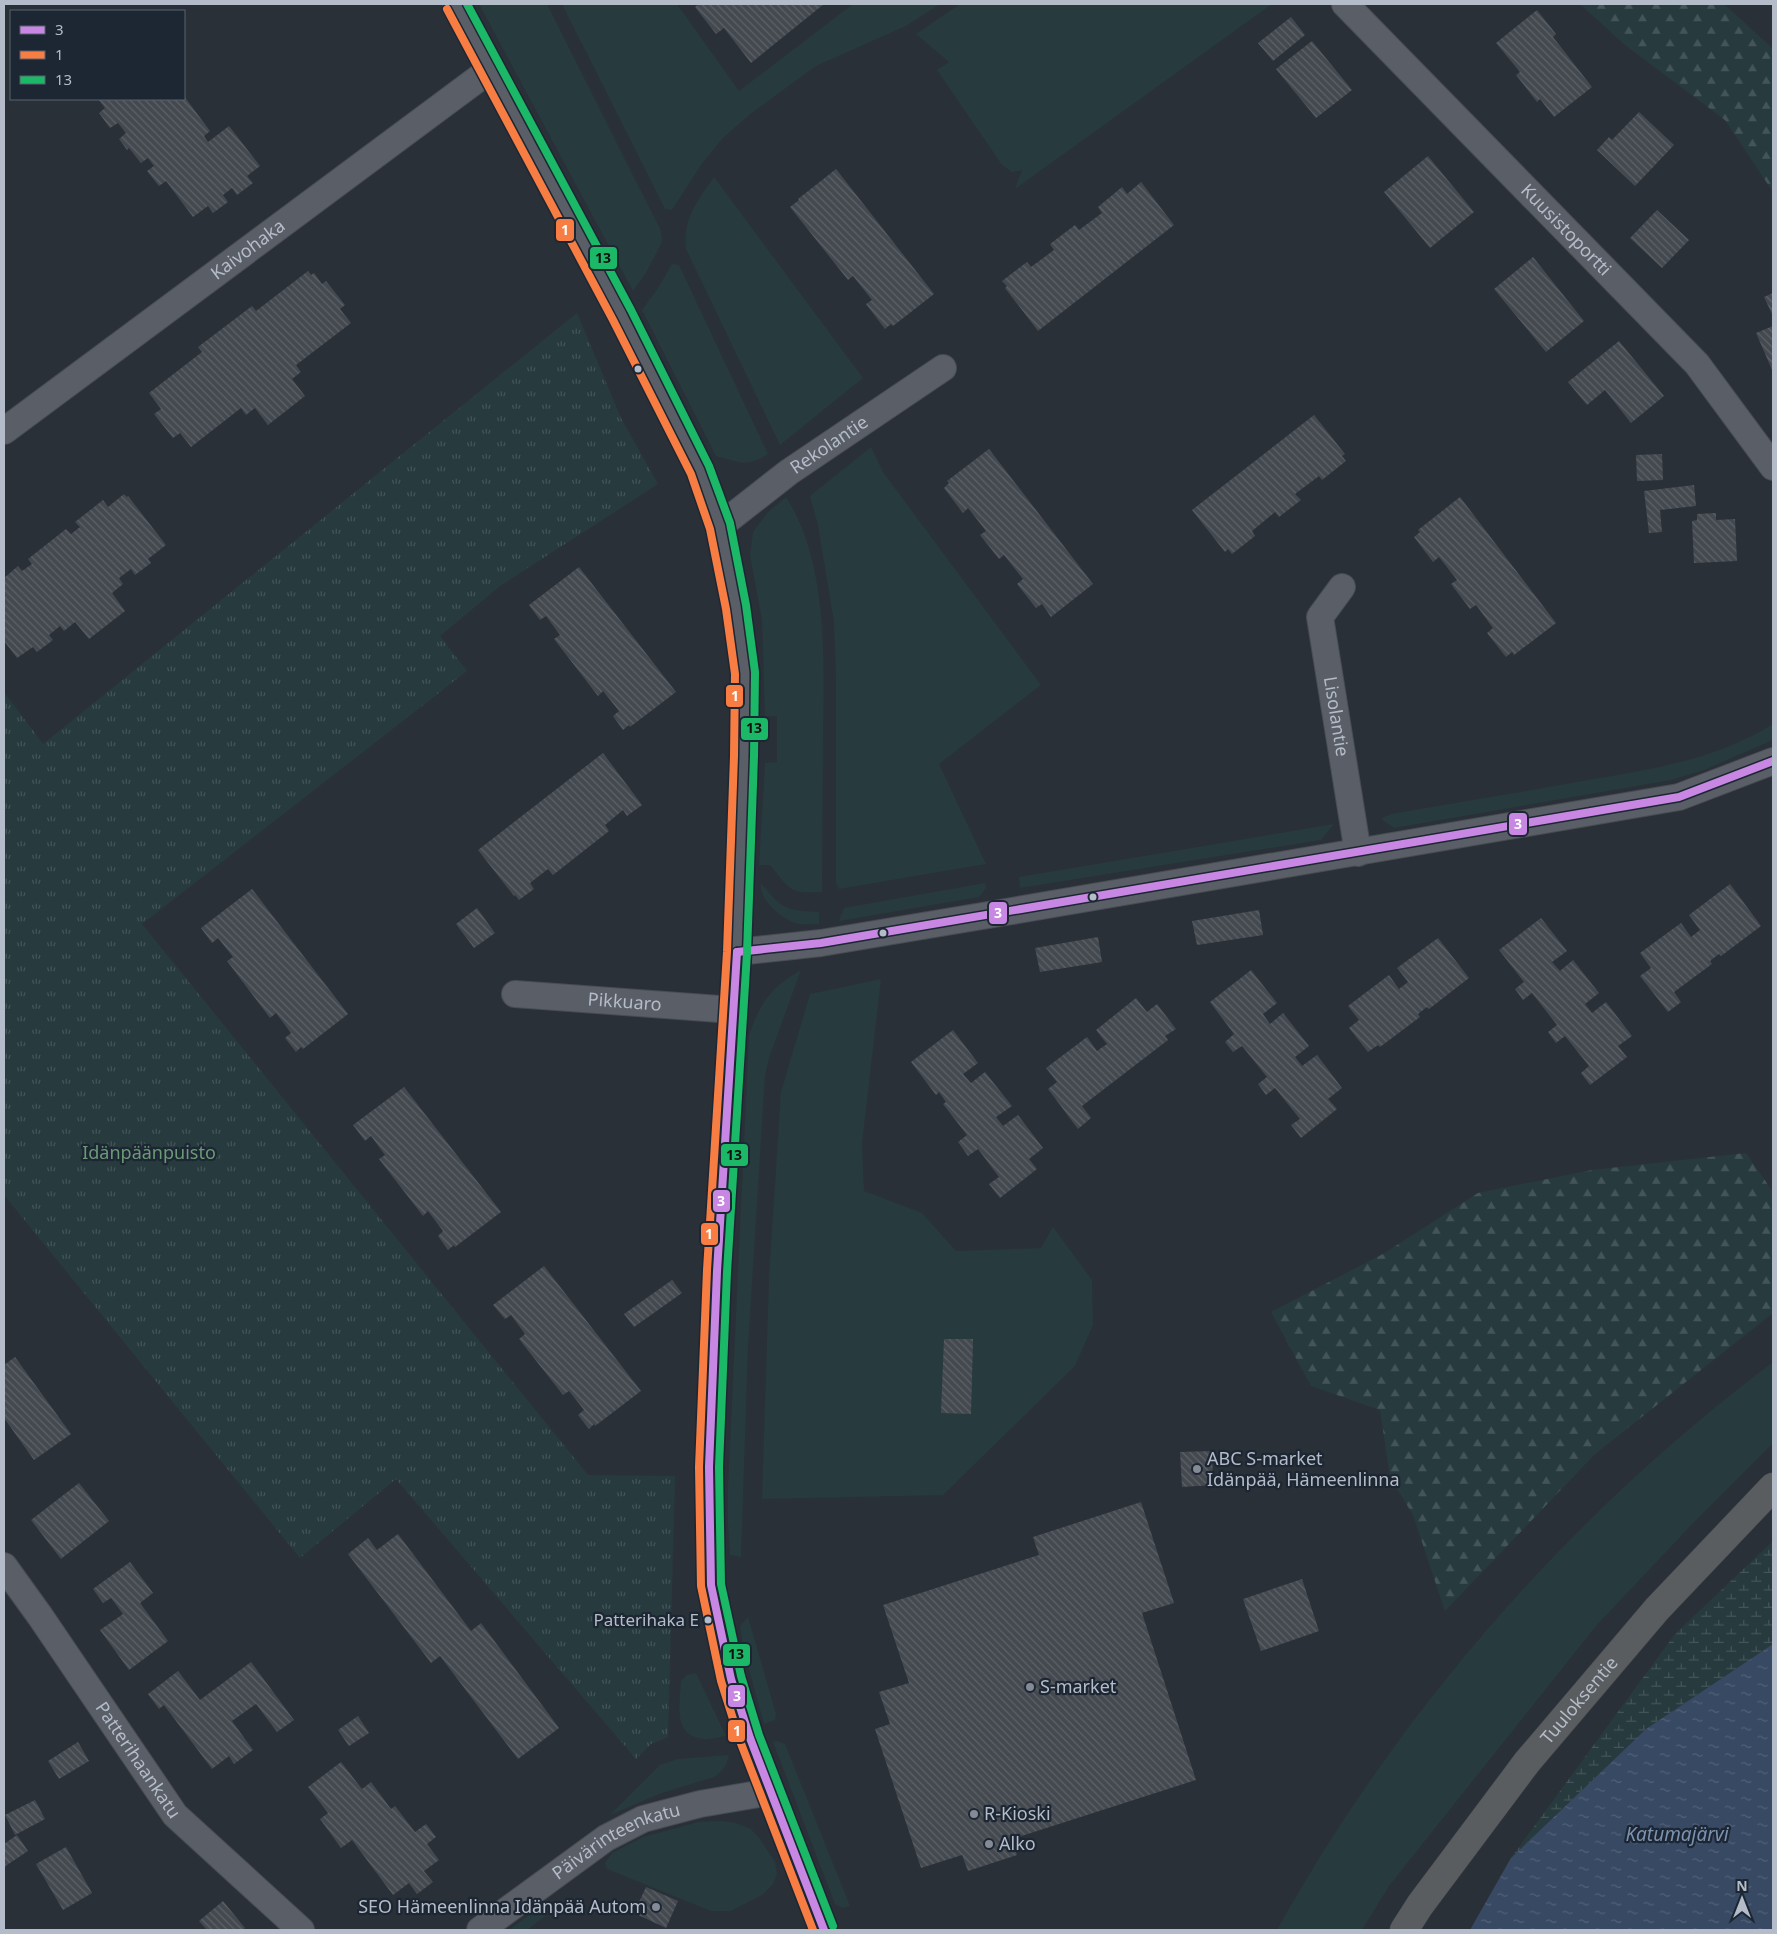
<svg xmlns="http://www.w3.org/2000/svg" width="1777" height="1934" font-family="'Noto Sans',sans-serif">
	<defs>
		<pattern id="forest-firs" width="22" height="20" patternUnits="userSpaceOnUse" patternTransform="scale(1.25)"><rect width="22" height="20" fill="#273a3e"/><path d="M5 1l3.5 6h-7zM16 11l3.5 6h-7z" fill="#445559"/></pattern>
		<pattern id="wetland-marsh" width="20" height="14" patternUnits="userSpaceOnUse" patternTransform="scale(1.25)"><rect width="20" height="14" fill="#273a3e"/><path d="M1 5h8M5 5V1M11 12h8M15 12V8" fill="none" stroke="#445559"/></pattern>
		<pattern id="park-tufts" width="24" height="20" patternUnits="userSpaceOnUse" patternTransform="scale(1.25)"><rect width="24" height="20" fill="#273a3e"/><path d="M3 7l-1-3M5 7V3M7 7l1-3M15 17l-1-3M17 17v-4M19 17l1-3" fill="none" stroke="#445559"/></pattern>
		<pattern id="water-ripples" width="26" height="14" patternUnits="userSpaceOnUse" patternTransform="scale(1.25)"><rect width="26" height="14" fill="#384963"/><path d="M2 4q2-2 4 0t4 0M15 11q2-2 4 0t4 0" fill="none" stroke="#526178"/></pattern>
		<pattern id="building-back-hatch" width="6" height="6" patternUnits="userSpaceOnUse" patternTransform="scale(1.25)"><rect width="6" height="6" fill="#444950"/><path d="M-1 5l2 2M0 0l6 6M5-1l2 2" fill="none" stroke="#5d6168"/></pattern>
	</defs>
	<rect width="100%" height="100%" fill="#2a3038"/>
	<!-- green -->
	<g fill="#273a3e">
		<polygon points="479,4 547,4 661,231 662,242 646,273 633,291"/>
		<polygon points="562,4 677,4 739,91 853,4 940,4 906,26 816,66 749,115 722,139 701,165 672,210 665,209"/>
		<polygon points="960,4 1272,4 1015,189 1022,170 1012,172 1002,165 937,70 949,62 916,34"/>
		<path d="M714,177L863,378L780,445L686,249C683,217 697,202 714,177Z"/>
		<path d="M672,264L679,265L768,454C748,468 738,462 716,456L642,310L658,288Z"/>
		<polygon points="871,447 883,472 1041,685 939,764 986,864 839,889 836,882 836,682 834,622 818,525 810,496"/>
		<path d="M786,497C829,563 824,665 823,741C823,791 822,842 822,892C788,894 790,889 770,865H759L765,763L777,762V716H765L762,620L750,555L753,532L768,512Z"/>
		<path d="M1773,724V740L1704,770L1671,780L1394,828L1381,819L1391,814C1451,804 1511,794 1571,783C1640,771 1713,762 1773,724Z"/>
		<polygon points="1334,824 1321,840 1020,888 1019,877"/>
		<path d="M761,883C783,910 785,910 819,912V924C813,924 805,925 799,924C784,921 758,900 761,883Z"/>
		<polygon points="985,883 986,888 979,897 839,921 844,908"/>
		<path d="M801,970L769,1058L765,1075L748,1347L741,1557L730,1555L728,1523V1487L749,1035C761,1002 770,988 801,970Z"/>
		<polygon points="881,979 862,1144 864,1191 922,1213 956,1251 1041,1248 1053,1227 1092,1280 1093,1325 1075,1366 943,1495 762,1499 769,1277 781,1092 810,994"/>
		<path d="M1773,1362V1443L1698,1518L1596,1626L1389,1886L1362,1930H1277C1400,1709 1571,1514 1773,1362Z"/>
		<polygon points="748,1617 776,1714 775,1720 764,1724 743,1648 740,1626"/>
		<path d="M696,1673L726,1736C719,1737 710,1740 703,1739C672,1736 680,1702 681,1681L687,1675Z"/>
		<polygon points="777,1741 785,1744 850,1906 843,1908 835,1904 773,1742"/>
		<path d="M729,1755C727,1765 723,1771 714,1777L659,1794L610,1815L660,1765L678,1759Z"/>
		<polygon points="721,1821 736,1823 751,1829 760,1839 775,1862 777,1874 773,1884 762,1895 731,1911 711,1911 607,1869 605,1863 612,1853 643,1837 699,1822"/>
		<polygon points="547,1902 552,1905 553,1910 527,1930 509,1930"/>
	</g>
	<!-- forest -->
	<g fill="url(#forest-firs)">
		<polygon points="1580,4 1724,4 1773,49 1773,192 1725,120 1625,45"/>
		<polygon points="1746,1153 1773,1192 1773,1313 1595,1454 1445,1611 1413,1515 1390,1477 1380,1410 1311,1386 1271,1312 1383,1254 1478,1193 1592,1170"/>
	</g>
	<!-- wetland -->
	<polygon fill="url(#wetland-marsh)" points="1773,1541 1773,1644 1646,1729 1511,1858 1675,1634"/>
	<!-- park -->
	<polygon fill="url(#park-tufts)" points="577,313 621,418 658,484 500,586 440,636 467,671 142,924 588,1475 675,1476 668,1737 651,1744 636,1759 396,1479 300,1558 4,1195 4,692 43,744"/>
	<!-- water -->
	<polygon fill="url(#water-ripples)" points="1773,1644 1773,1930 1470,1930 1511,1858 1646,1729"/>
	<!-- building -->
	<g fill="url(#building-back-hatch)">
		<polygon points="699,4 824,4 751,63 724,28 716,34 695,7"/>
		<polygon points="1537,10 1556,34 1553,37 1592,87 1554,117 1540,99 1537,102 1516,75 1520,72 1496,43"/>
		<polygon points="1291,17 1305,35 1273,61 1258,43"/>
		<polygon points="1312,41 1352,90 1316,118 1276,69"/>
		<polygon points="184,96 210,131 204,136 208,142 229,126 260,166 247,176 253,183 237,195 232,188 223,195 228,202 213,213 208,206 193,217 166,181 159,186 147,171 154,166 148,158 141,163 129,148 127,150 119,139 126,133 118,123 110,128 99,113 105,108 98,99 184,99"/>
		<polygon points="1639,112 1674,145 1635,186 1597,150 1609,137 1612,140"/>
		<polygon points="1428,156 1474,212 1430,248 1384,192"/>
		<polygon points="836,169 934,294 893,326 891,324 885,329 866,304 872,300 853,276 848,280 790,207 799,200 798,199"/>
		<polygon points="1141,182 1174,225 1038,331 1005,288 1007,286 1002,281 1027,262 1031,267 1054,250 1050,244 1075,225 1079,230 1102,213 1098,207 1122,187 1127,194"/>
		<polygon points="1657,210 1689,240 1662,268 1630,238"/>
		<polygon points="1533,257 1584,321 1546,352 1494,289"/>
		<polygon points="308,271 311,275 314,273 322,284 326,281 345,305 340,309 351,323 296,365 301,372 292,379 305,396 268,425 255,408 246,415 241,408 191,447 180,433 173,438 154,414 161,409 149,393 202,352 198,347 252,306 256,311"/>
		<polygon points="1773,293 1773,313 1772,314 1764,297"/>
		<polygon points="1773,326 1773,372 1756,333"/>
		<polygon points="1619,341 1664,396 1631,423 1605,390 1587,405 1568,382"/>
		<polygon points="1314,415 1345,454 1342,456 1346,461 1322,480 1319,476 1295,494 1301,500 1279,517 1275,512 1252,531 1255,536 1232,554 1228,549 1225,552 1192,510"/>
		<polygon points="989,449 1093,584 1051,617 1042,604 1036,608 1017,584 1023,579 1004,555 999,559 980,535 986,531 968,508 963,513 944,488 949,483 947,481"/>
		<polygon points="1662,454 1663,480 1637,481 1636,455"/>
		<polygon points="1694,485 1696,506 1660,510 1662,532 1649,533 1644,491"/>
		<polygon points="124,494 127,497 128,496 166,545 148,559 151,563 135,575 131,569 119,578 123,584 112,593 125,611 89,639 75,622 64,631 60,626 49,635 53,640 37,652 33,647 17,658 4,641 4,578 18,566 22,571 32,564 28,559 66,529 71,534 80,527 75,522 103,500 108,507"/>
		<polygon points="1460,497 1556,623 1514,655 1512,652 1506,657 1487,633 1493,628 1476,605 1470,609 1451,584 1457,580 1439,557 1433,562 1414,537 1420,532 1418,530"/>
		<polygon points="1716,513 1716,520 1735,519 1737,561 1694,563 1692,521 1697,520 1697,514"/>
		<polygon points="579,567 676,692 630,727 629,725 623,730 613,716 619,711 603,691 598,696 554,639 560,635 546,616 540,620 529,605"/>
		<polygon points="603,753 642,805 627,816 623,810 605,825 609,831 553,875 548,869 530,883 534,889 519,900 515,895 514,896 478,850"/>
		<polygon points="1730,884 1761,926 1721,956 1719,954 1710,961 1712,964 1674,992 1681,1002 1668,1012 1640,976 1651,968 1640,953 1681,923 1691,937 1700,930 1689,915"/>
		<polygon points="252,889 348,1014 303,1049 301,1047 296,1052 285,1038 291,1033 276,1013 270,1018 227,961 233,957 218,938 212,943 201,928"/>
		<polygon points="477,908 495,933 474,948 456,924"/>
		<polygon points="1259,910 1263,935 1197,945 1192,921"/>
		<polygon points="1541,918 1567,951 1552,962 1560,971 1573,960 1599,993 1585,1004 1592,1013 1606,1002 1632,1036 1618,1046 1627,1057 1590,1085 1581,1073 1589,1066 1565,1036 1556,1043 1548,1032 1557,1025 1532,993 1523,1000 1515,989 1524,982 1499,950"/>
		<polygon points="1098,937 1102,962 1040,972 1035,948"/>
		<polygon points="1438,938 1469,978 1429,1009 1427,1007 1418,1014 1420,1017 1380,1047 1378,1045 1368,1052 1349,1028 1359,1020 1348,1006 1389,975 1399,989 1408,982 1397,968"/>
		<polygon points="1251,970 1277,1003 1263,1014 1270,1024 1283,1013 1309,1046 1295,1057 1302,1066 1317,1055 1342,1088 1328,1099 1337,1109 1301,1138 1291,1125 1300,1119 1275,1088 1266,1095 1258,1084 1267,1077 1242,1046 1233,1052 1225,1042 1234,1034 1210,1002"/>
		<polygon points="1136,998 1147,1012 1157,1004 1176,1029 1165,1036 1168,1040 1082,1106 1091,1118 1078,1129 1048,1089 1057,1082 1046,1068 1087,1037 1097,1051 1107,1044 1096,1030"/>
		<polygon points="953,1030 978,1063 963,1074 971,1083 985,1072 1012,1106 996,1117 1003,1126 1018,1115 1043,1148 1029,1159 1037,1169 1000,1198 989,1184 999,1177 978,1149 968,1156 958,1142 967,1135 943,1104 946,1102 939,1092 936,1095 911,1062"/>
		<polygon points="404,1087 501,1212 455,1247 454,1245 448,1250 438,1236 443,1231 428,1211 423,1216 379,1159 385,1155 371,1136 365,1141 353,1125"/>
		<polygon points="544,1266 641,1391 595,1426 594,1424 589,1429 578,1415 584,1410 569,1391 563,1395 519,1339 525,1334 511,1315 505,1319 493,1305"/>
		<polygon points="672,1280 682,1293 634,1327 624,1314"/>
		<polygon points="944,1339 973,1339 971,1414 941,1413"/>
		<polygon points="15,1357 71,1434 34,1460 4,1418 4,1365"/>
		<polygon points="1212,1451 1213,1485 1182,1487 1180,1452"/>
		<polygon points="79,1483 109,1521 61,1559 31,1520"/>
		<polygon points="1141,1502 1174,1603 1142,1613 1196,1780 1012,1839 1017,1855 968,1871 962,1855 921,1868 875,1729 890,1724 879,1692 909,1683 883,1605 1039,1555 1033,1537"/>
		<polygon points="398,1534 471,1631 481,1623 559,1728 518,1759 440,1656 431,1663 348,1554 368,1538 377,1550"/>
		<polygon points="130,1562 153,1593 140,1603 168,1641 129,1670 100,1630 123,1614 111,1598 103,1603 93,1589"/>
		<polygon points="1302,1579 1319,1631 1261,1651 1243,1599"/>
		<polygon points="251,1662 294,1720 277,1732 256,1704 232,1721 253,1750 234,1764 229,1756 212,1769 164,1705 159,1709 148,1694 178,1671 200,1700"/>
		<polygon points="358,1716 369,1733 349,1746 338,1730"/>
		<polygon points="78,1742 89,1761 59,1779 48,1761"/>
		<polygon points="341,1762 362,1789 371,1782 391,1809 395,1806 415,1832 426,1824 436,1837 427,1844 439,1860 424,1871 433,1882 417,1894 409,1883 393,1895 352,1840 341,1848 320,1819 328,1813 308,1787"/>
		<polygon points="35,1800 45,1819 15,1835 5,1815"/>
		<polygon points="17,1835 28,1851 4,1867 4,1844"/>
		<polygon points="66,1847 92,1893 63,1910 36,1864"/>
		<polygon points="646,1887 678,1901 666,1928 634,1913"/>
		<polygon points="223,1901 245,1928 243,1930 207,1930 199,1921"/>
	</g>
	<g fill="none" stroke-linecap="round" stroke-linejoin="round">
		<defs>
			<g id="street">
				<polyline points="456,4 622,315 687,443 700,470 720,526 736,607 745,673 744,756 737,952 717,1271 709,1467 711,1585 731,1679 750,1738 824,1930"/>
				<path id="s1" d="M1345,4L1697,364L1773,467"/>
				<path id="s2" d="M4,431L491,69"/>
				<path id="s3" d="M720,526L789,472L943,368"/>
				<path id="s4" d="M1342,587L1320,617L1358,853"/>
				<polyline points="737,952 821,943 1006,912 1679,797 1773,761"/>
				<path id="s5" d="M515,994L733,1010"/>
				<path id="s6" d="M4,1566L40,1616L175,1815L301,1930"/>
				<path id="s7" d="M480,1930L606,1838L643,1819L700,1804L770,1792"/>
			</g>
			<g id="highway">
				<path id="s8" d="M1404,1930L1420,1905L1527,1762L1657,1609L1773,1487"/>
			</g>
		</defs>
		<!-- street casing -->
		<use href="#street" stroke="#484c53" stroke-width="28"/>
		<!-- highway casing -->
		<use href="#highway" stroke="#474c53" stroke-width="29"/>
		<!-- street -->
		<use href="#street" stroke="#5a5e66" stroke-width="26"/>
		<!-- highway -->
		<use href="#highway" stroke="#5a5d60" stroke-width="28"/>
		<defs>
			<g id="bus-1">
				<polyline points="737,952 821,943 1679,797 1773,761"/>
				<polyline points="737,952 717,1271 709,1467 711,1585 731,1679 750,1738 824,1930"/>
			</g>
			<polyline id="bus-2" points="447,9 613,320 691,474 710,529 726,609 735,674 734,756 727,952 707,1270 699,1467 701,1586 721,1681 740,1741 813,1930"/>
			<polyline id="bus-3" points="467,4 631,310 709,466 730,523 746,605 755,672 754,756 747,953 727,1272 719,1467 721,1584 741,1676 759,1735 833,1926"/>
		</defs>
		<!-- bus-1 casing -->
		<use href="#bus-1" stroke="#1d2633" stroke-width="11"/>
		<!-- bus-2 casing -->
		<use href="#bus-2" stroke="#1d2633" stroke-width="11"/>
		<!-- bus-3 casing -->
		<use href="#bus-3" stroke="#1d2633" stroke-width="11"/>
		<!-- bus-1 -->
		<use href="#bus-1" stroke="#c787e3" stroke-width="8"/>
		<!-- bus-2 -->
		<use href="#bus-2" stroke="#f77d43" stroke-width="8"/>
		<!-- bus-3 -->
		<use href="#bus-3" stroke="#1ab867" stroke-width="8"/>
	</g>
	<!-- markers -->
	<g fill="#b4bcc9" stroke="#1d2633" stroke-width="2">
		<circle cx="638" cy="369" r="4.5"/>
		<circle cx="1093" cy="897" r="4.5"/>
		<circle cx="883" cy="933" r="4.5"/>
		<circle cx="708" cy="1620" r="4.5"/>
	</g>
	<g fill="#848b96" stroke="#1d2633" stroke-width="2">
		<circle cx="1197" cy="1469" r="5"/>
		<circle cx="1030" cy="1687" r="5"/>
		<circle cx="974" cy="1814" r="5"/>
		<circle cx="989" cy="1844" r="5"/>
		<circle cx="656" cy="1907" r="5"/>
	</g>
	<g text-anchor="middle" stroke-width="4.5" stroke-linejoin="round" paint-order="stroke">
		<!-- bus labels -->
		<g font-size="17" fill="#b4bcc9" stroke="#1d2633" text-anchor="end">
			<text x="699" y="1626">Patterihaka E</text>
		</g>
		<!-- street labels -->
		<g font-size="18" fill="#b4bcc9" stroke="#1d2633">
			<text dy="6" stroke="none"><textPath href="#s1" startOffset="316">Kuusistoportti</textPath></text>
			<text dy="6" stroke="none"><textPath href="#s2" startOffset="304">Kaivohaka</textPath></text>
			<text dy="6" stroke="none"><textPath href="#s3" startOffset="136">Rekolantie</textPath></text>
			<text dy="6" stroke="none"><textPath href="#s4" startOffset="138">Lisolantie</textPath></text>
			<text dy="6" stroke="none"><textPath href="#s5" startOffset="110">Pikkuaro</textPath></text>
			<text dy="6" stroke="none"><textPath href="#s8" startOffset="289">Tuuloksentie</textPath></text>
			<text dy="6" stroke="none"><textPath href="#s6" startOffset="236">Patterihaankatu</textPath></text>
			<text dy="6" stroke="none"><textPath href="#s7" startOffset="164">Päivärinteenkatu</textPath></text>
		</g>
		<!-- park labels -->
		<g font-size="18" fill="#6b9a76" stroke="#1d2633">
			<text x="149" y="1159">Idänpäänpuisto</text>
		</g>
		<!-- poi labels -->
		<g font-size="18" fill="#b4bcc9" stroke="#1d2633" text-anchor="start">
			<text x="1207" y="1465">ABC S-market<tspan x="1207" dy="21">Idänpää, Hämeenlinna</tspan></text>
			<text x="1040" y="1693">S-market</text>
			<text x="984" y="1820">R-Kioski</text>
			<text x="999" y="1850">Alko</text>
			<text x="646" y="1913" text-anchor="end">SEO Hämeenlinna Idänpää Autom</text>
		</g>
		<!-- water labels -->
		<g font-size="19" font-style="italic" fill="#7c92b1" stroke="#1d2633">
			<text x="1677" y="1841">Katumajärvi</text>
		</g>
	</g>
	<g stroke="#1d2633" stroke-width="2">
		<rect x="555" y="218" width="20" height="24" rx="5" fill="#f77d43"/>
		<rect x="589" y="246" width="29" height="24" rx="5" fill="#1ab867"/>
		<rect x="725" y="684" width="19" height="24" rx="5" fill="#f77d43"/>
		<rect x="740" y="717" width="29" height="24" rx="5" fill="#1ab867"/>
		<rect x="1508" y="812" width="20" height="24" rx="5" fill="#c787e3"/>
		<rect x="988" y="901" width="20" height="24" rx="5" fill="#c787e3"/>
		<rect x="720" y="1143" width="29" height="24" rx="5" fill="#1ab867"/>
		<rect x="712" y="1189" width="19" height="24" rx="5" fill="#c787e3"/>
		<rect x="700" y="1222" width="19" height="24" rx="5" fill="#f77d43"/>
		<rect x="722" y="1643" width="29" height="24" rx="5" fill="#1ab867"/>
		<rect x="727" y="1684" width="19" height="24" rx="5" fill="#c787e3"/>
		<rect x="727" y="1719" width="19" height="24" rx="5" fill="#f77d43"/>
	</g>
	<g font-size="14" text-anchor="middle" font-weight="bold" fill="#fff">
		<text x="565" y="235">1</text>
		<text x="735" y="701">1</text>
		<text x="1518" y="829">3</text>
		<text x="998" y="918">3</text>
		<text x="721" y="1206">3</text>
		<text x="709" y="1239">1</text>
		<text x="737" y="1701">3</text>
		<text x="737" y="1736">1</text>
	</g>
	<g font-size="14" text-anchor="middle" font-weight="bold" fill="#111">
		<text x="603" y="263">13</text>
		<text x="754" y="733">13</text>
		<text x="734" y="1160">13</text>
		<text x="736" y="1659">13</text>
	</g>
	<!-- border -->
	<rect width="1777" height="1934" fill="none" stroke="#b4bcc9" stroke-width="10"/>
	<!-- legend -->
	<rect x="10" y="10" width="175" height="90" fill="#1d2633" stroke="#59626f"/>
	<rect x="20" y="26" width="25" height="8" fill="#c787e3" stroke="#59626f"/>
	<text x="55" y="35" font-size="15" fill="#b4bcc9">3</text>
	<rect x="20" y="51" width="25" height="8" fill="#f77d43" stroke="#59626f"/>
	<text x="55" y="60" font-size="15" fill="#b4bcc9">1</text>
	<rect x="20" y="76" width="25" height="8" fill="#1ab867" stroke="#59626f"/>
	<text x="55" y="85" font-size="15" fill="#b4bcc9">13</text>
	<!-- north arrow -->
	<g transform="translate(1742 1899)" stroke="#1d2633" stroke-width="4" paint-order="stroke">
	<path d="M0-4L9 19L0 12L-9 19Z" fill="#b4bcc9"/>
	<text y="-8" font-size="14" font-weight="bold" text-anchor="middle" fill="#b4bcc9">N</text>
	</g>
</svg>
